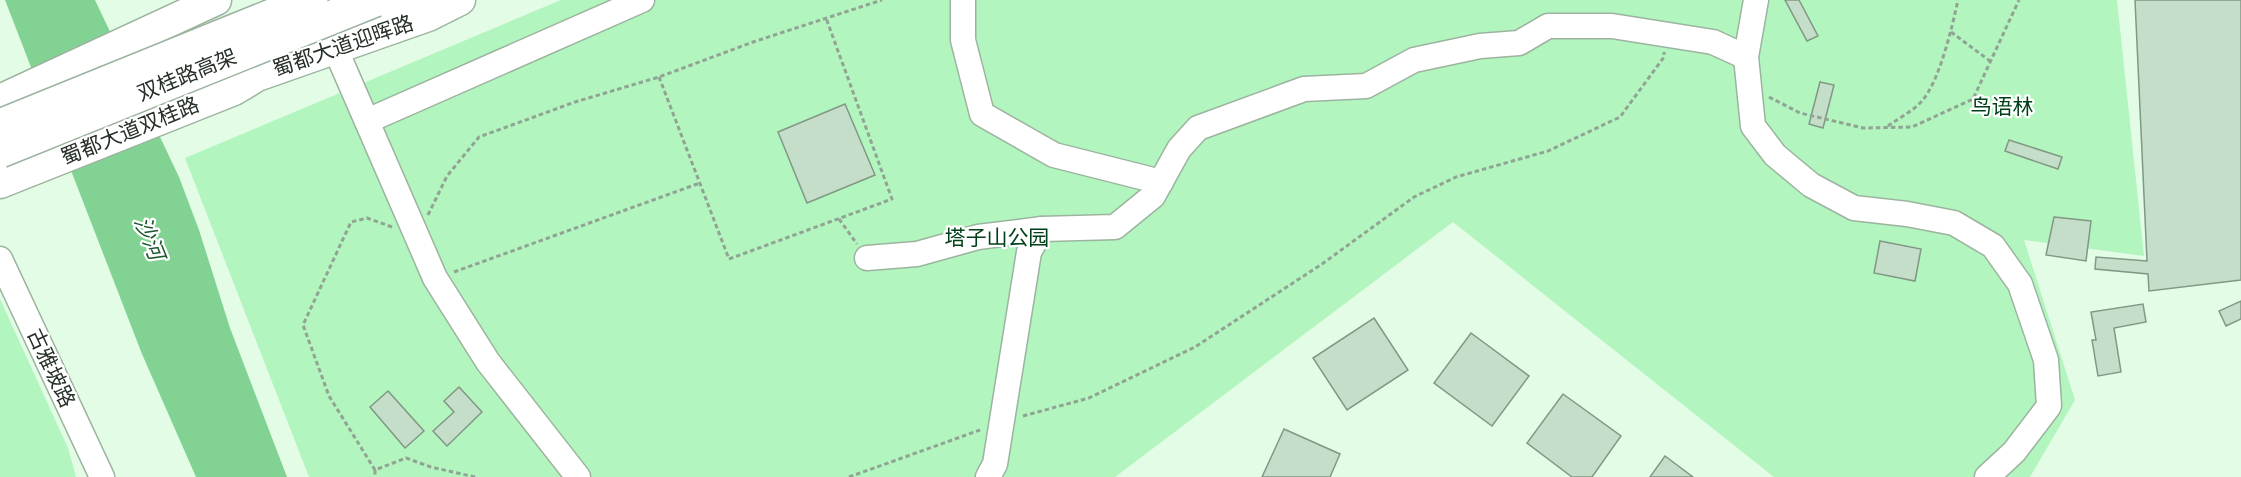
<svg xmlns="http://www.w3.org/2000/svg" width="2241" height="477" font-family="'Work Sans','Noto Sans SC',sans-serif">
	<rect width="100%" height="100%" fill="#e2fce6"/>
	<!-- green -->
	<g fill="#b2f5be">
		<polygon points="561,0 2117,0 2144,256 2024,240 2075,400 2030,477 1774,477 1453,222 1115,477 309,477 185,158"/>
		<polygon points="0,299 68,448 76,477 0,477"/>
	</g>
	<!-- water -->
	<polygon fill="#82d393" points="5,0 95,0 179,177 199,230 230,328 287,477 196,477 142,354"/>
	<!-- building -->
	<g fill="#c5dec9" stroke="#809884" stroke-width="1.5">
		<polygon points="1785,0 1799,0 1818,36 1807,41"/>
		<polygon points="2135,0 2241,0 2241,280 2149,291 2148,274 2095,269 2096,257 2147,261"/>
		<polygon points="1820,82 1834,85 1823,128 1809,124"/>
		<polygon points="845,104 875,175 807,203 778,132"/>
		<polygon points="2009,140 2062,157 2058,169 2005,151"/>
		<polygon points="2054,217 2091,221 2086,261 2046,255"/>
		<polygon points="1880,241 1921,249 1915,281 1874,273"/>
		<polygon points="2241,301 2241,319 2226,326 2219,311"/>
		<polygon points="2143,304 2146,322 2114,328 2121,372 2098,376 2092,340 2096,340 2091,312"/>
		<polygon points="1374,318 1408,370 1347,410 1313,358"/>
		<polygon points="1471,333 1529,376 1492,426 1434,383"/>
		<polygon points="459,387 482,412 447,446 433,431 454,412 444,401"/>
		<polygon points="388,391 424,431 405,448 370,407"/>
		<polygon points="1563,394 1621,436 1592,477 1572,477 1527,443"/>
		<polygon points="1284,429 1340,454 1330,477 1262,477"/>
		<polygon points="1665,456 1693,477 1650,477"/>
	</g>
	<g fill="none" stroke-linecap="round" stroke-linejoin="round">
		<defs>
			<g id="minor">
				<polyline points="963,0 963,40 982,114 1054,155 1161,182"/>
				<polyline points="357,18 414,0"/>
				<polyline points="335,48 435,278 488,362 578,477"/>
				<polyline points="1746,57 1756,0"/>
				<polyline points="367,121 642,0"/>
				<polyline points="867,258 917,254 978,237 1042,229"/>
				<polyline points="0,259 102,477"/>
				<polyline points="988,477 995,464 1029,252 1042,229 1115,227 1153,196 1179,149 1198,128 1304,89 1366,86 1414,60 1480,46 1519,43 1548,26 1612,26 1713,42 1746,57 1753,126 1775,155 1811,185 1854,208 1907,214 1954,223 1993,246 2020,284 2046,360 2049,406 2014,452 1987,477"/>
			</g>
			<g id="major">
				<polyline points="0,100 216,0"/>
				<polyline points="0,183 234,90 257,76 428,16 460,0"/>
			</g>
		</defs>
		<!-- minor casing -->
		<use href="#minor" stroke="#9cb49f" stroke-width="27"/>
		<!-- major casing -->
		<use href="#major" stroke="#9cb49f" stroke-width="33"/>
		<!-- path -->
		<g stroke="#91a494" stroke-width="3" stroke-dasharray="4.5 3" stroke-linecap="butt">
			<polyline points="1951,32 1990,61"/>
			<polyline points="659,77 729,259 892,199 826,18"/>
			<polyline points="1769,97 1800,113 1863,128 1912,127 1973,99 2019,0"/>
			<path d="M1888,126C1899,118 1913,111 1922,101C1940,80 1952,27 1958,0"/>
			<polyline points="428,215 447,176 479,137 575,102 659,77 753,42 882,0"/>
			<polyline points="839,219 857,244"/>
			<polyline points="392,227 367,218 351,222 303,325 329,396 375,470 406,458 431,467 475,477"/>
			<polyline points="454,272 700,183"/>
			<polyline points="1023,416 1089,398 1195,347 1322,264 1414,197 1456,177 1548,151 1620,117 1664,57 1664,52"/>
			<polyline points="375,470 375,477"/>
			<polyline points="849,477 980,430"/>
		</g>
		<!-- minor -->
		<use href="#minor" stroke="#fff" stroke-width="24"/>
		<!-- major -->
		<use href="#major" stroke="#fff" stroke-width="30"/>
		<defs>
			<g id="highway-bridge">
				<polyline points="0,126 311,0"/>
				<polyline points="0,151 375,0"/>
			</g>
		</defs>
		<!-- highway-bridge casing -->
		<use href="#highway-bridge" stroke="#9cb49f" stroke-width="36" stroke-linecap="butt"/>
		<!-- highway-bridge -->
		<use href="#highway-bridge" stroke="#fff" stroke-width="33"/>
	</g>
	<g text-anchor="middle" stroke-width="4.5" stroke-linejoin="round" paint-order="stroke">
		<!-- street labels -->
		<g font-size="21" fill="#273129" stroke="#fff">
			<text transform="translate(343 46) rotate(-19)" y="7">蜀都大道迎晖路</text>
			<text transform="translate(187 75) rotate(-22)" y="7">双桂路高架</text>
			<text transform="translate(130 131) rotate(-22)" y="7">蜀都大道双桂路</text>
			<text transform="translate(51 368) rotate(65)" y="7">古雅坡路</text>
		</g>
		<!-- park labels -->
		<g font-size="21" fill="#004018" stroke="#fff">
			<text x="2002" y="114">鸟语林</text>
			<text x="997" y="245">塔子山公园</text>
		</g>
		<!-- water labels -->
		<g font-size="22" font-style="italic" fill="#1f582e" stroke="#fff">
			<text transform="translate(150 238) rotate(68)" y="8">沙河</text>
		</g>
	</g>
</svg>
